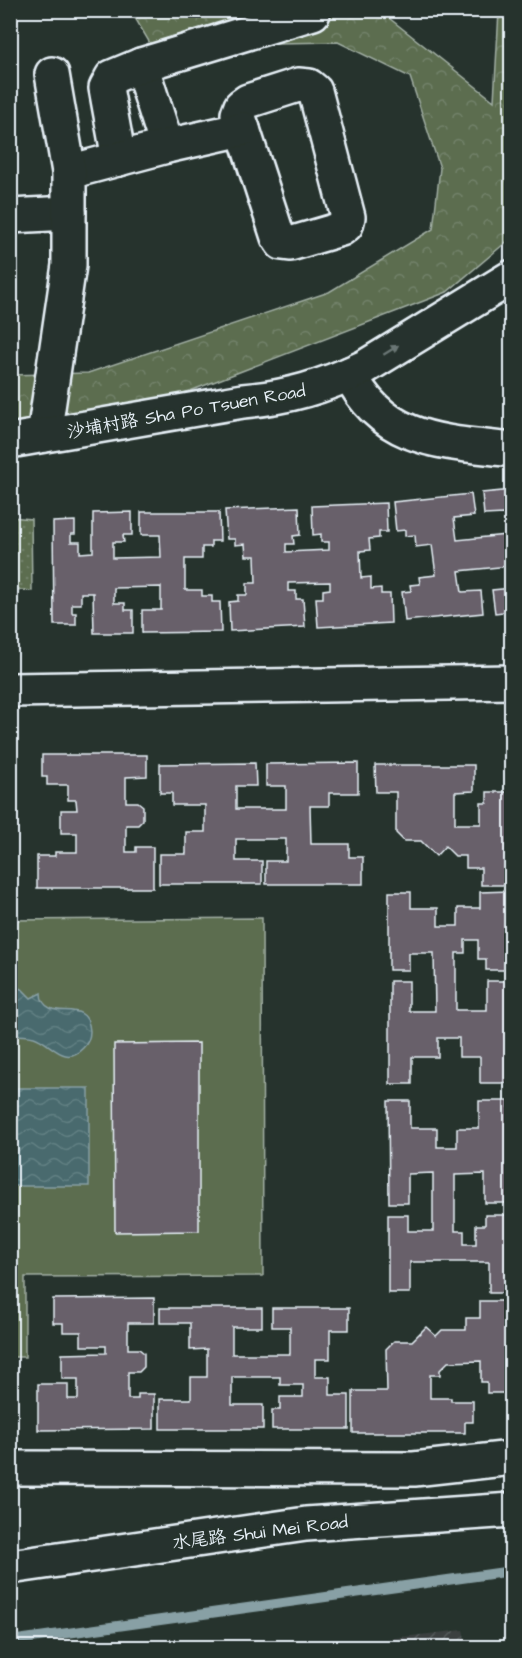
<svg xmlns="http://www.w3.org/2000/svg" width="522" height="1658" font-family="'Architects Daughter','LXGW WenKai TC',sans-serif">
	<defs>
		<pattern id="industrial-furrows" width="10" height="10" patternUnits="userSpaceOnUse" patternTransform="scale(1.5)"><rect width="10" height="10" fill="#3a403f"/><path d="M-1 1l2-2M0 10L10 0M9 11l2-2" fill="none" stroke="#565c5c"/></pattern>
		<pattern id="forest-crowns" width="20" height="18" patternUnits="userSpaceOnUse" patternTransform="scale(1.5)"><rect width="20" height="18" fill="#5b6d50"/><path d="M2 6a3 3 0 1 1 6 0M12 15a3 3 0 1 1 6 0" fill="none" stroke="#73826a"/></pattern>
		<pattern id="park-dots" width="8" height="8" patternUnits="userSpaceOnUse" patternTransform="scale(1.5)"><rect width="8" height="8" fill="#5b6d50"/><path d="M2 2h.1M6 6h.1" fill="none" stroke="#73826a" stroke-width="1.8" stroke-linecap="round"/></pattern>
		<pattern id="water-waves" width="16" height="10" patternUnits="userSpaceOnUse" patternTransform="scale(1.5)"><rect width="16" height="10" fill="#486a6e"/><path d="M0 5q4-4 8 0t8 0" fill="none" stroke="#628083"/></pattern>
	</defs>
	<rect width="100%" height="100%" fill="#26332d"/>
	<filter id="ink" filterUnits="userSpaceOnUse"><feTurbulence type="fractalNoise" baseFrequency=".0167" numOctaves="2"/><feDisplacementMap in="SourceGraphic" scale="12" xChannelSelector="R" yChannelSelector="G"/><feConvolveMatrix kernelMatrix="1 2 1 2 8 2 1 2 1" color-interpolation-filters="sRGB"/></filter>
	<g filter="url(#ink)">
		<!-- industrial -->
		<polygon fill="url(#industrial-furrows)" points="463,1630 467,1647 316,1647"/>
		<!-- forest -->
		<polygon fill="url(#forest-crowns)" stroke="#a2afa4" stroke-width="1.5" points="131,11 380,11 494,101 499,11 511,11 511,238 447,292 190,391 11,447 10,375 88,373 329,292 433,229 440,168 410,77 338,42 151,45"/>
		<!-- park -->
		<polygon fill="url(#park-dots)" stroke="#a2afa4" stroke-width="1.5" points="11,517 31,519 32,591 11,589"/>
		<!-- pitch -->
		<polygon fill="#5b6d50" stroke="#a2afa4" stroke-width="1.5" points="262,918 263,1276 25,1277 25,1357 10,1357 10,920"/>
		<!-- water -->
		<g fill="url(#water-waves)" stroke="#88a0a5" stroke-width="1.5">
			<path d="M12,985L22,989L31,998L41,993C41,1000 44,1005 50,1008C63,1015 88,1002 90,1031C90,1037 88,1043 83,1048C64,1068 51,1042 34,1037C26,1035 18,1035 11,1035L10,987Z"/>
			<polygon points="10,1088 89,1088 89,1186 11,1186"/>
		</g>
		<g fill="none" stroke-linecap="round" stroke-linejoin="round">
			<!-- stream -->
			<polyline stroke="#88a0a5" stroke-width="10" points="10,1641 512,1571"/>
		</g>
		<!-- building -->
		<g fill="#67606a" stroke="#e8f1f8" stroke-width="1.5">
			<polygon points="512,490 512,588 509,566 459,571 462,592 481,591 483,613 405,621 402,592 411,591 410,585 420,584 419,577 436,575 432,545 416,547 415,535 405,536 405,530 396,531 393,502 471,494 474,516 454,518 457,540 506,535 504,514 484,515 482,493"/>
			<polygon points="386,503 387,532 379,532 379,538 369,539 370,550 360,551 361,578 371,577 371,589 381,588 381,594 390,594 391,623 318,627 316,598 323,598 323,590 330,589 330,582 288,583 288,591 296,591 296,599 303,599 305,627 230,631 229,602 238,601 238,595 247,595 247,583 256,583 255,556 246,556 245,544 235,545 235,539 227,539 225,510 299,507 300,535 293,536 294,544 286,544 286,552 329,550 329,542 321,542 321,534 313,535 312,506"/>
			<polygon points="132,512 132,535 123,535 124,542 113,542 113,558 161,557 160,535 141,535 141,512 219,512 220,541 211,541 211,547 202,547 202,559 185,559 185,590 202,590 202,596 212,596 212,602 220,602 221,632 142,633 142,610 161,610 161,587 114,588 114,603 125,603 125,610 133,610 133,633 94,633 93,593 81,593 81,604 72,604 72,613 76,613 76,625 54,625 53,522 75,521 75,534 71,534 71,542 80,542 80,553 93,552 93,513"/>
			<polygon points="512,588 512,611 495,613 492,590"/>
			<polygon points="42,755 147,755 147,776 126,777 126,802 138,802 143,806 143,820 138,825 126,825 126,852 136,852 136,847 153,847 153,888 37,888 37,856 55,856 55,852 77,852 77,833 61,833 61,810 77,810 76,800 68,800 68,785 47,785 47,777 42,777"/>
			<polygon points="255,763 256,786 236,786 236,809 286,809 286,786 266,786 266,764 358,763 358,793 329,793 329,806 310,806 311,844 349,844 349,857 363,857 363,884 266,884 266,861 286,861 286,839 236,839 236,861 262,861 262,884 159,884 159,854 186,854 186,832 205,832 205,805 172,805 172,793 160,793 160,764"/>
			<polygon points="375,765 474,765 474,791 455,792 455,824 481,824 481,803 487,803 487,792 510,792 510,885 481,885 481,868 466,868 466,856 455,856 445,846 436,856 421,841 404,841 396,833 396,792 376,792"/>
			<polygon points="510,891 510,970 486,970 486,959 478,959 478,940 465,940 465,953 456,953 456,1010 487,1010 487,981 510,981 510,1083 480,1083 480,1057 459,1057 459,1038 438,1038 438,1057 412,1057 412,1084 390,1084 390,981 409,981 409,1011 435,1011 434,953 409,953 409,970 389,970 389,892 411,892 411,908 438,908 438,926 458,926 458,908 480,908 480,892"/>
			<polygon points="199,1043 199,1231 115,1232 114,1044"/>
			<polygon points="388,1101 410,1101 410,1128 437,1128 437,1147 457,1147 457,1128 479,1128 479,1101 509,1101 509,1203 485,1203 485,1174 455,1175 455,1231 464,1231 464,1244 476,1244 476,1225 485,1225 485,1215 509,1215 509,1293 489,1293 489,1262 410,1262 410,1293 388,1293 388,1215 408,1215 408,1231 433,1231 433,1173 408,1174 408,1203 389,1203"/>
			<polygon points="154,1298 154,1323 128,1323 128,1349 139,1349 144,1353 144,1367 139,1372 128,1372 128,1399 138,1399 138,1394 154,1394 154,1429 38,1430 38,1384 68,1384 68,1399 78,1399 78,1379 62,1379 62,1354 106,1353 106,1346 81,1346 81,1332 63,1332 63,1323 53,1323 53,1299"/>
			<polygon points="480,1301 510,1301 510,1393 487,1393 487,1382 481,1382 481,1361 448,1362 440,1370 440,1375 430,1375 430,1398 451,1398 451,1401 473,1401 473,1422 465,1422 465,1433 353,1433 353,1391 387,1391 386,1349 394,1341 412,1341 426,1327 436,1336 442,1330 466,1330 466,1318 480,1318"/>
			<polygon points="160,1308 262,1308 262,1327 232,1327 232,1354 290,1354 290,1327 272,1327 272,1308 349,1308 349,1330 330,1330 330,1359 315,1359 315,1377 330,1377 330,1395 349,1395 349,1429 272,1429 272,1410 280,1410 280,1397 303,1397 303,1385 280,1385 280,1377 232,1377 232,1405 263,1405 263,1429 160,1429 160,1399 191,1399 191,1377 207,1377 207,1349 190,1350 190,1323 160,1323"/>
		</g>
		<g fill="none" stroke-linecap="round" stroke-linejoin="round">
			<defs>
				<g id="minor">
					<polyline points="141,65 167,146"/>
					<polygon points="298,85 309,86 315,91 348,217 346,225 341,229 290,244 282,243 278,237 238,114 241,106 248,101"/>
					<polyline points="119,159 106,88 112,77 141,65 313,13"/>
					<polyline points="69,172 167,146 243,129"/>
					<polyline points="10,216 69,213"/>
					<path d="M350,374C383,443 445,442 512,450"/>
					<polyline points="44,435 69,265 69,172 52,74"/>
					<path d="M10,441L243,401C290,397 322,387 365,367L512,277"/>
					<polyline points="10,690 512,682"/>
					<polyline points="10,1468 414,1469 512,1458"/>
					<polyline points="10,1567 306,1524 512,1510"/>
				</g>
			</defs>
			<!-- minor casing -->
			<use href="#minor" stroke="#e8f1f8" stroke-width="38"/>
			<!-- minor -->
			<use href="#minor" stroke="#26332d" stroke-width="33"/>
		</g>
		<!-- one-way arrows -->
		<defs><path id="oneway-solid" d="M-6-.8H1V-3.2L6.5 0L1 3.2V.8H-6Z" transform="scale(1.5)"/></defs>
		<use fill="#6a7674" href="#oneway-solid" transform="translate(391 350) rotate(-32)"/>
	</g>
	<g text-anchor="middle" stroke-width="6" stroke-linejoin="round" paint-order="stroke">
		<!-- street labels -->
		<g font-size="18" fill="#e8f1f8" stroke="#26332d">
			<text transform="translate(186 411) rotate(-10)" y="6">沙埔村路 Sha Po Tsuen Road</text>
			<text transform="translate(260 1532) rotate(-7)" y="6">水尾路 Shui Mei Road</text>
		</g>
	</g>
	<!-- margin -->
	<rect width="522" height="1658" fill="none" stroke="#26332d" stroke-width="36"/>
	<rect x="18" y="18" width="486" height="1622" fill="none" stroke="#e8f1f8" stroke-width="2" filter="url(#ink)"/>
</svg>
